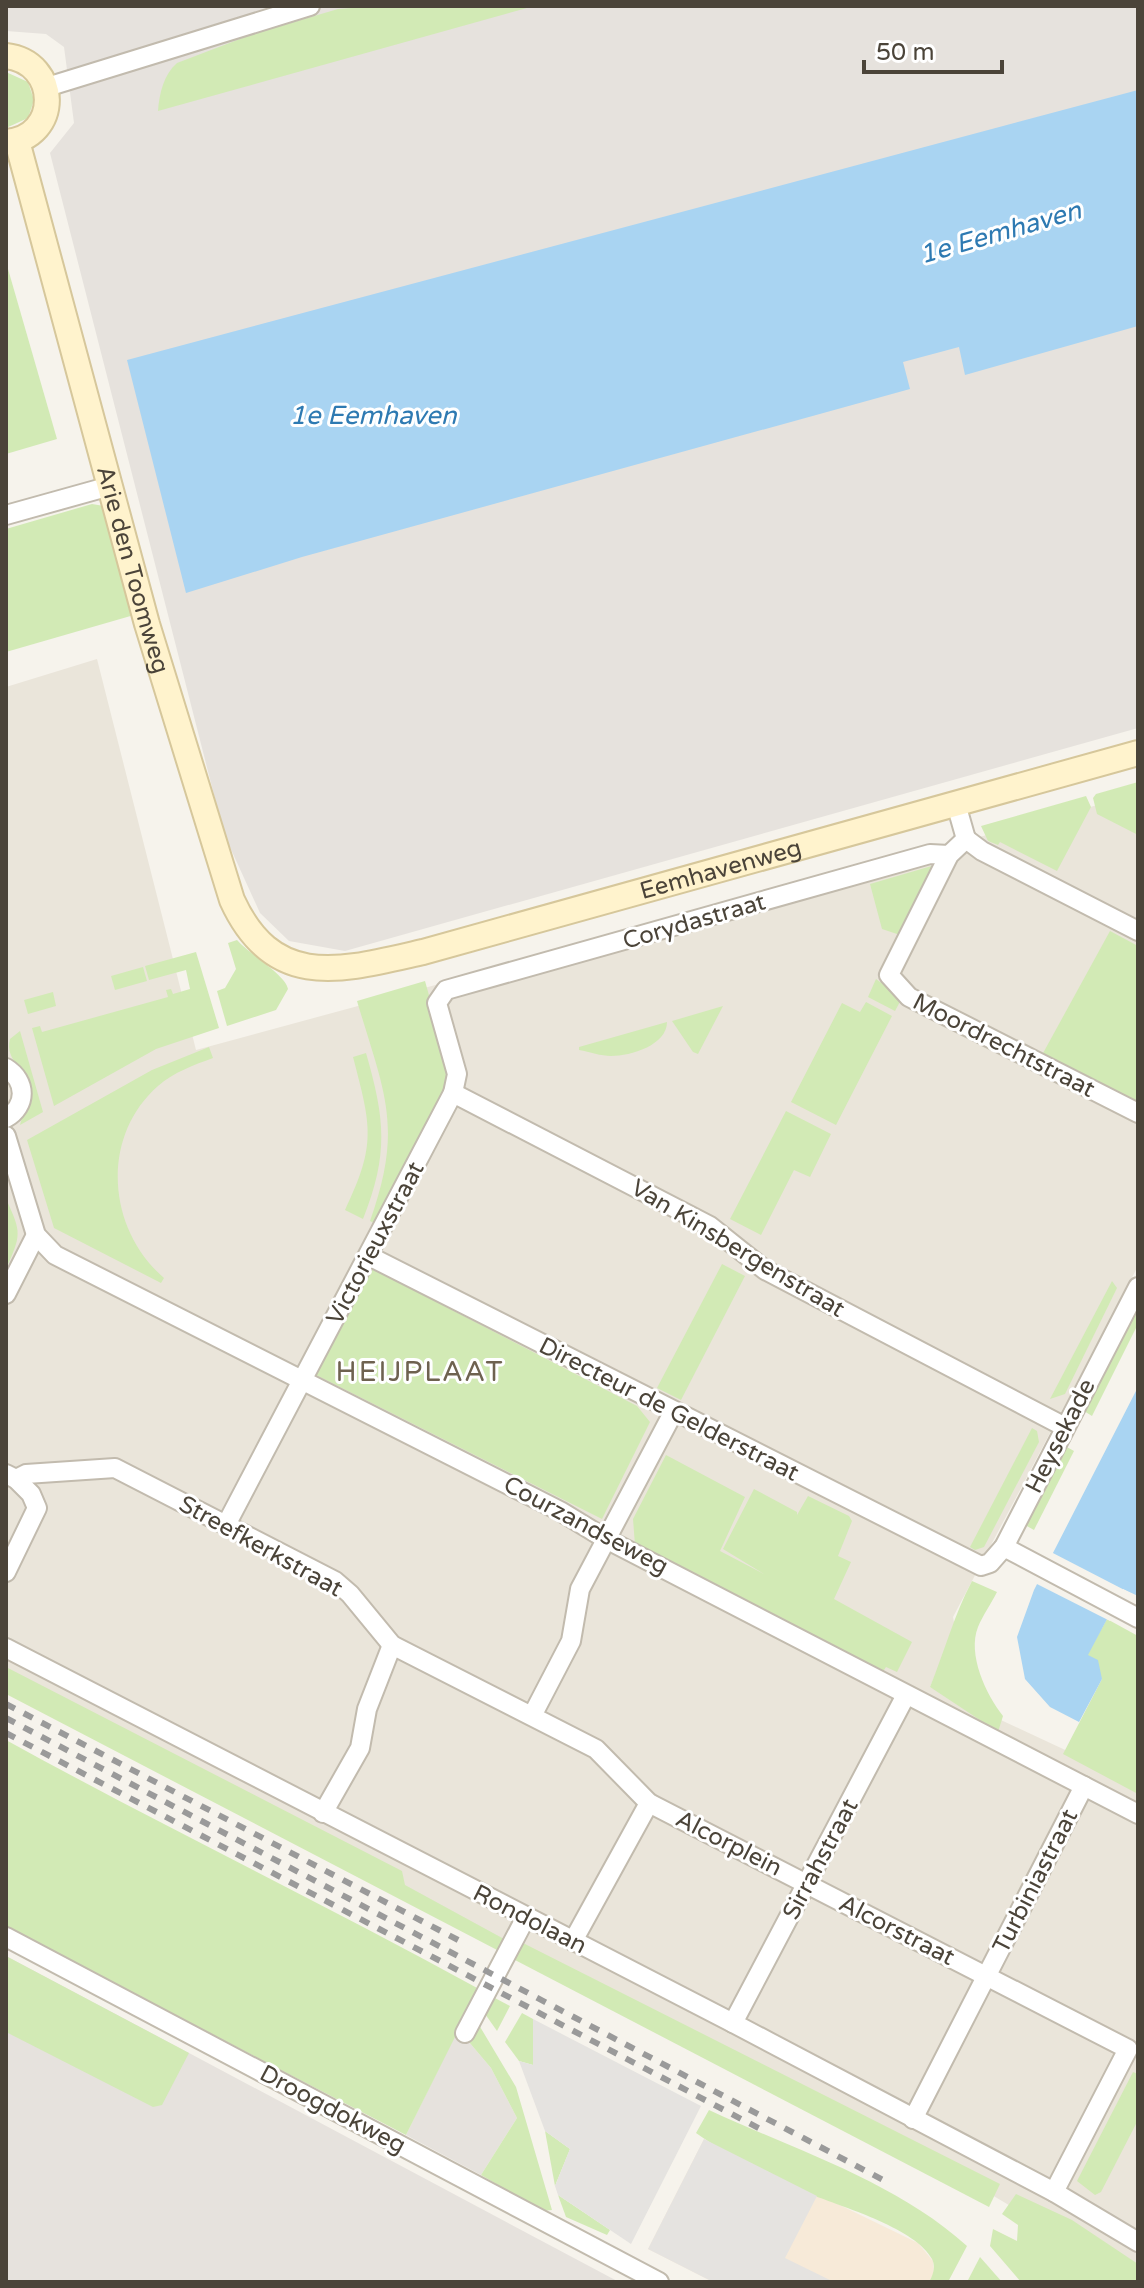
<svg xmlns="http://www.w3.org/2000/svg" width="1144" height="2288" font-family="'Varela Round',sans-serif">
	<rect width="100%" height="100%" fill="#f6f3ec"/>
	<!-- residential -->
	<polygon fill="#eae5da" points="97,659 196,1050 1138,794 1138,1266 953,1617 955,1628 930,1687 1138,1784 1138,2282 918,2151 6,1685 6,687"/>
	<!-- commercial -->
	<polygon fill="#f7ead8" points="704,2139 918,2243 933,2261 934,2273 929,2282 713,2282 648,2249"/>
	<!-- industrial -->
	<g fill="#e6e2dd">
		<polygon points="6,6 1138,6 1138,728 345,951 289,941 260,913 224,834 50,153 74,123 64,47 46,34 6,31"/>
		<polygon points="6,1956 189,2053 619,2282 6,2282"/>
		<polygon points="458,2029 491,2068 517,2118 481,2175 406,2135"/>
	</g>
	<!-- green -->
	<g fill="#d2eab5">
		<path d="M379,6H534L158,111C159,94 164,74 177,63L253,34L338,9Z"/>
		<polygon points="6,72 28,82 34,100 28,118 6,128"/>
		<polygon points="6,262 57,439 6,454"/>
		<polygon points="92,504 104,506 134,615 6,652 6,529"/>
		<polygon points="1138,782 1138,835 1097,814 1093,798 1096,794"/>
		<polygon points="1086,796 1091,807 1057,871 1000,842 998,845 988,841 981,826"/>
		<polygon points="935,865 900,935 882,929 870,884"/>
		<polygon points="1110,931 1138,946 1138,1104 1042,1055"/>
		<path d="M237,940C249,954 286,975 288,989L276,1010L227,1026L217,991L225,988L236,969L228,943Z"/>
		<polygon points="196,952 219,1028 156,1049 54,1106 32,1028 40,1026 42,1032 168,997 166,990 171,989 173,994 190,989 186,970 149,980 145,966"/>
		<polygon points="143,967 147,981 115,990 111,976"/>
		<polygon points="876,979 902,998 895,1011 868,997"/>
		<path d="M425,981L451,1074L450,1081L376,1224L370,1221C404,1126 384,1092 357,1001Z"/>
		<polygon points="53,992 56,1006 28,1014 24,1000"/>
		<polygon points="866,1002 892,1016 836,1125 791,1102 842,1003 860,1012"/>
		<polygon points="723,1006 698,1054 693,1052 672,1021"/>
		<path d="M667,1022C667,1045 631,1056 611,1056C601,1056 590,1052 579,1050V1047Z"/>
		<path d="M20,1031L43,1112L20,1125C22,1114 31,1105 31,1093C30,1070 4,1063 10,1039Z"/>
		<path d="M209,1047L213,1058C194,1065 174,1072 158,1086C100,1137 107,1229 164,1278L161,1283L54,1228L27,1140L152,1070Z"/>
		<path d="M366,1053C385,1119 389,1154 363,1219L345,1210C377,1144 371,1126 353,1057Z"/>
		<polygon points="786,1111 831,1134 810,1177 794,1170 761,1235 730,1219"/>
		<path d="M6,1199C22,1233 21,1235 6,1269Z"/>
		<polygon points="722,1264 745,1276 681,1400 657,1388"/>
		<polygon points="371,1268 637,1406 650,1422 602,1519 314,1374"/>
		<polygon points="1112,1281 1117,1288 1065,1394 1050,1399"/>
		<polygon points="1138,1304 1138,1324 1092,1416 1084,1411"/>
		<polygon points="1032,1428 1037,1431 1039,1442 984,1547 975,1550 970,1547"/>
		<polygon points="1065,1446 1074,1451 1034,1530 1025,1525"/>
		<polygon points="666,1455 745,1497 720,1551 764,1574 723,1549 754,1489 797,1512 797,1515 808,1496 849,1516 852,1521 838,1556 851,1562 834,1599 912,1642 897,1672 886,1667 882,1673 635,1545 633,1519"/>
		<path d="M972,1581L997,1592C991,1604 983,1615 978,1627C967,1654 986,1695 1003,1716L998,1732L930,1687C945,1650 954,1615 972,1581Z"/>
		<polygon points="1107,1619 1138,1636 1138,1794 1063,1754 1102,1679 1087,1655"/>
		<polygon points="6,1667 402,1871 405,1885 504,1939 499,1951 6,1694"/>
		<path d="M6,1740C162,1826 323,1903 479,1989L406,2135L6,1927Z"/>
		<polygon points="523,1943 1000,2184 989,2207 515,1960"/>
		<polygon points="6,1956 189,2053 162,2105 153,2107 6,2032"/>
		<polygon points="491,1996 510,2006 497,2031 483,2011"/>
		<polygon points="522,2013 533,2019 533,2065 519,2061 505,2042"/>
		<polygon points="479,2025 516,2087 552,2210 542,2211 481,2175 517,2118 491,2068 469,2042"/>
		<polygon points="1133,2072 1138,2074 1138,2120 1101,2192 1095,2195 1077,2181"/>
		<path d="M709,2110C795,2150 895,2181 967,2246L948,2282H929C933,2275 936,2267 932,2259C916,2229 846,2208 815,2196C778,2180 728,2156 696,2133Z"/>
		<polygon points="545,2131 570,2149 555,2186"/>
		<polygon points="1016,2194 1072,2220 1138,2264 1138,2282 1021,2282 990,2246 993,2229 1017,2241 1018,2225 1002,2214"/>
		<polygon points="558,2195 610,2230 607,2235 566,2217"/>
		<polygon points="980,2257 1002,2282 967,2282"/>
	</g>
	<!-- parking -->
	<g fill="#e5e3e0">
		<polygon points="533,2019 701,2106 631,2244 558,2195 555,2186 570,2149 545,2131 519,2061 533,2065"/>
		<polygon points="704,2139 817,2196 785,2258 834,2282 713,2282 648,2249"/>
	</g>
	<!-- water -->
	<g fill="#a9d4f2">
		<polygon points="1138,90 1138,326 965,375 959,347 903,362 910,389 302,557 186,593 127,360"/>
		<polygon points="1138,1387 1138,1596 1123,1589 1088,1655 1098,1660 1102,1679 1079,1722 1050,1707 1025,1679 1017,1637 1034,1590"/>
	</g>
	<!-- pier -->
	<polygon fill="#f6f3ec" points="1049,1551 1138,1597 1138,1600 1125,1594 1110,1621 1033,1582"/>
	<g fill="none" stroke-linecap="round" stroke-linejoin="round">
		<defs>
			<g id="street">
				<polyline points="47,87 310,6"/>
				<polyline points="6,515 110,486"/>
				<polyline points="956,804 966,839"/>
				<polyline points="966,839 949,855 889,975 909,997 1138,1113"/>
				<polyline points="966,839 982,851 1138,931"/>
				<path d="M6,1068C27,1081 27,1106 6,1118"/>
				<polyline points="453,1093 710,1226 765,1270 1065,1427"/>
				<polyline points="6,1136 36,1235 55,1255 560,1511 606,1539 1138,1814"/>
				<polyline points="369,1256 981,1566 990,1563 1004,1547 1138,1287"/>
				<polyline points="6,1294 36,1235"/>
				<polyline points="6,1474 16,1479 26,1474 115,1468 335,1581 350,1594 392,1645 596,1749 649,1803 1128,2049 1054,2192"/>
				<polyline points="226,1525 453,1093 457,1074 437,1003 446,990 930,854 949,855"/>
				<polyline points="1004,1547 1138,1618"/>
				<polyline points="6,1572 37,1508 31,1494 16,1479"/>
				<polyline points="6,1648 733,2023 1054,2192 1138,2242"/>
				<polyline points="533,1714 571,1641 580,1589 674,1411"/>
				<polyline points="323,1813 360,1748 367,1709 392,1645"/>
				<polyline points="6,1937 659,2282"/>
				<polyline points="573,1941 649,1803"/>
				<polyline points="733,2023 906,1695"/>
				<polyline points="465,2033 526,1917"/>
				<polyline points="913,2119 1084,1786"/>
			</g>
			<g id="secondary">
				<path d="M6,56C60,62 61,138 6,142"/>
				<path id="s1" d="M17,141L147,624L232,900C274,992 343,970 423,952L1138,753"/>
			</g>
		</defs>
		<!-- street casing -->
		<use href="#street" stroke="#c2bbae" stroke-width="22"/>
		<!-- secondary casing -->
		<use href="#secondary" stroke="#d6c79b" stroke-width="28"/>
		<!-- street -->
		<use href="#street" stroke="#fff" stroke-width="18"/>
		<!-- secondary -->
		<use href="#secondary" stroke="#fff3cd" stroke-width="24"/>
		<!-- rail -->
		<g stroke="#9a9a9a" stroke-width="6" stroke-dasharray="10 10" stroke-linecap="butt">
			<polyline points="6,1704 460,1941"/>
			<polyline points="6,1718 885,2181"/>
			<polyline points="6,1733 766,2132"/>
		</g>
	</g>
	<g text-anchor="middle" stroke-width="6" stroke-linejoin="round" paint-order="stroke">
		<!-- street labels -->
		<g font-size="24" fill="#4b4439" stroke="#fff">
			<text dy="8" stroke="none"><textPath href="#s1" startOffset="444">Arie den Toomweg</textPath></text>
			<text dy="8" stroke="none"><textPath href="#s1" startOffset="1320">Eemhavenweg</textPath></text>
			<text transform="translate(694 921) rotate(-16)" y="8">Corydastraat</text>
			<text transform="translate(1004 1045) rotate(27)" y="8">Moordrechtstraat</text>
			<text transform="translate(375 1243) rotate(-62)" y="8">Victorieuxstraat</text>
			<text transform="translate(738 1248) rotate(31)" y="8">Van Kinsbergenstraat</text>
			<text transform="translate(669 1409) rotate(27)" y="8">Directeur de Gelderstraat</text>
			<text transform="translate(1060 1436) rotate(-63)" y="8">Heysekade</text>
			<text transform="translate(586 1525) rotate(28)" y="8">Courzandseweg</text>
			<text transform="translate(261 1546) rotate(29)" y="8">Streefkerkstraat</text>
			<text transform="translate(729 1843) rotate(27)" y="8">Alcorplein</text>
			<text transform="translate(820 1859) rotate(-62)" y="8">Sirrahstraat</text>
			<text transform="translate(1035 1881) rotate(-63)" y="8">Turbiniastraat</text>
			<text transform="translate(530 1919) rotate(27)" y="8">Rondolaan</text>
			<text transform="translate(897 1930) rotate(27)" y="8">Alcorstraat</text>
			<text transform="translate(333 2109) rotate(28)" y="8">Droogdokweg</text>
		</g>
		<!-- water labels -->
		<g font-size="26" font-style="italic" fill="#2e7ab2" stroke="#fff">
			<text transform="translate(1000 232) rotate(-16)" y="9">1e Eemhaven</text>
			<text x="373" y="424">1e Eemhaven</text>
		</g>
		<!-- quarter labels -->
		<g font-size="28" letter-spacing="2" fill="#6e6250" stroke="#fff">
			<text x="420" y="1381">HEIJPLAAT</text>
		</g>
	</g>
	<!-- border -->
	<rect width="1144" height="2288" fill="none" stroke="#4b4439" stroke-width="16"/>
	<!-- scale -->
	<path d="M864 60v12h138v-12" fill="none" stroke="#4b4439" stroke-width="4"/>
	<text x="876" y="60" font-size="24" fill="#4b4439" stroke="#ffffff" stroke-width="6" paint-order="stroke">50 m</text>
</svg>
